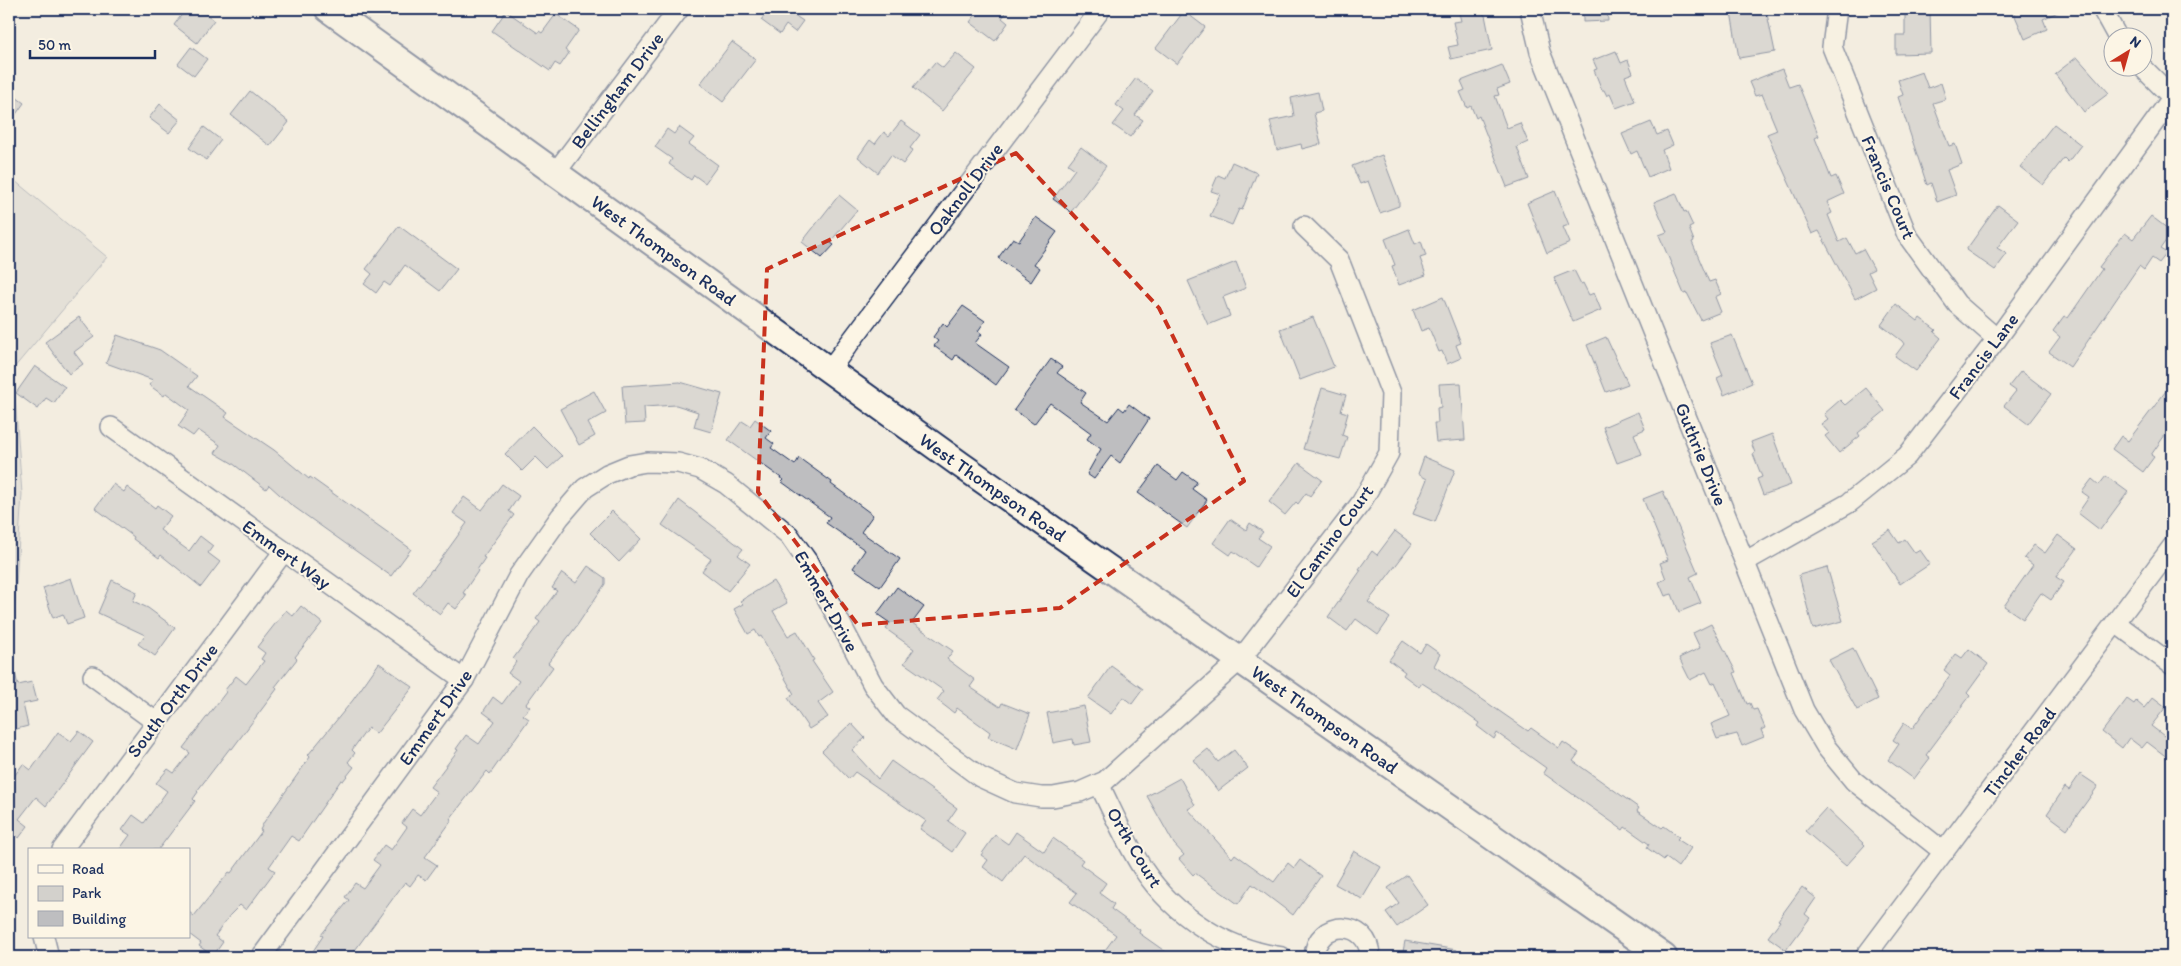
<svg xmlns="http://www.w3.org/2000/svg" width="2181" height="966" font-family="Itim,sans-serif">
	<rect width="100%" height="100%" fill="#f3ede0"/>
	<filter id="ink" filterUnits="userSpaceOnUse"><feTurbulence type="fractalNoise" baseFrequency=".02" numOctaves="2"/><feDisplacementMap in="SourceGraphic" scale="10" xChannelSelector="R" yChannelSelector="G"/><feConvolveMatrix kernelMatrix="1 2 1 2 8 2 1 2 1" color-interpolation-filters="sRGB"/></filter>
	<g filter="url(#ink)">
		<!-- green -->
		<polygon fill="#d3d1cc" stroke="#778095" points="9,176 107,257 13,369 22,494 9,689"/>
		<!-- building -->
		<g fill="#bebec0" stroke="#1b2f5e">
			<polygon points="186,9 199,9 214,20 197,43 174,25"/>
			<polygon points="769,9 799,9 794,15 803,21 795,32 786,25 780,34 761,20"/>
			<polygon points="980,9 1009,9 1002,18 1008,23 995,41 970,22"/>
			<polygon points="1458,9 1482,9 1484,15 1485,15 1492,50 1451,59 1448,47 1458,45 1453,22 1461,21"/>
			<polygon points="1583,9 1607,9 1608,21 1583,22"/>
			<polygon points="1748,9 1766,9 1775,52 1739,58 1731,12"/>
			<polygon points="1905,9 1930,9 1931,53 1896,54 1896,35 1905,35"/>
			<polygon points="2012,9 2064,9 2043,19 2047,29 2025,39"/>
			<polygon points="506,11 538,33 539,31 542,33 556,14 579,30 565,50 569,53 560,66 555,63 550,71 492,31"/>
			<polygon points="1184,11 1205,27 1177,64 1156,48"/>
			<polygon points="732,42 756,59 723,102 700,84"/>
			<polygon points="191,47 207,59 194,76 178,64"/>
			<polygon points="1616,51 1621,63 1628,60 1633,73 1625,76 1635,101 1616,108 1610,94 1607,96 1604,90 1602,90 1594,70 1597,69 1593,60"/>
			<polygon points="956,53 976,69 942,111 913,88 935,62 943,68"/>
			<polygon points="2077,57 2109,93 2084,112 2055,74"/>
			<polygon points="1502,65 1510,84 1497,89 1499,95 1495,96 1507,128 1520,123 1528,142 1517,147 1529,179 1507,187 1479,116 1476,118 1471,106 1467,108 1460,92 1465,90 1461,81"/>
			<polygon points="1782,69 1789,87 1798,84 1819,136 1815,138 1831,178 1836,176 1844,194 1827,202 1832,213 1828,215 1839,242 1847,238 1855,253 1863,249 1874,269 1868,272 1876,288 1855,299 1819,231 1812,234 1767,134 1777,130 1762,94 1755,96 1749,82"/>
			<polygon points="1922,72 1928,88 1941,83 1946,99 1933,103 1949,146 1955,144 1962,164 1947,170 1956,195 1937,202 1931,183 1927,185 1898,97 1903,95 1898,80"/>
			<polygon points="1136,78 1153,91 1135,115 1143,120 1130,137 1113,125 1124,111 1116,105"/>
			<polygon points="250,91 289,122 270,146 231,115"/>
			<polygon points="9,92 24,103 9,124"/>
			<polygon points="1318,92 1322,111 1314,113 1321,144 1302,149 1301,144 1277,150 1270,121 1294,116 1291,98"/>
			<polygon points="160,104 180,120 169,133 149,118"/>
			<polygon points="901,121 920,135 910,148 913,150 903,164 891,155 878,173 858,157 870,140 875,144 884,132 889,136"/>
			<polygon points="1651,122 1657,135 1667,131 1673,145 1662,150 1669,168 1648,177 1637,151 1631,154 1622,134"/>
			<polygon points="2054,124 2081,145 2068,162 2064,158 2043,185 2020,167"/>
			<polygon points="204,127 221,140 206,160 189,148"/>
			<polygon points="679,127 694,138 689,144 718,165 705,183 694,175 691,180 669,164 672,159 655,147 667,129 674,134"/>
			<polygon points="1081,147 1106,166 1071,212 1053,199 1075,169 1068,164"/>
			<polygon points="1382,155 1399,200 1399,206 1380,213 1368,181 1360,184 1352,166"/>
			<polygon points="1232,162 1257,173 1242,210 1239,209 1232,225 1210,216 1220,194 1211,191 1218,175 1225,178"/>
			<polygon points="1555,191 1569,225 1563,227 1570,243 1547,253 1527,203"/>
			<polygon points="1676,193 1684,212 1686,211 1693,226 1689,228 1694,241 1692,242 1709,282 1715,280 1721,294 1715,297 1721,312 1701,320 1687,293 1684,294 1659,235 1667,232 1654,202"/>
			<polygon points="839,195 857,210 830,242 834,245 822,258 802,242"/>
			<polygon points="1998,205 2018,220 1997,248 2007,254 1995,270 1966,250"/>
			<polygon points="2151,216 2172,232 2160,249 2167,253 2159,263 2152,258 2144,270 2139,266 2070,367 2049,352 2060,337 2053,331 2064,316 2068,318 2102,269 2099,267 2125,233 2133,239"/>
			<polygon points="1036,217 1057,232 1034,264 1040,268 1031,282 998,258 1013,238 1019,241"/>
			<polygon points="399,226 457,269 440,291 405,265 390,286 384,282 376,293 364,284 372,274 366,269"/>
			<polygon points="1409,229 1415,244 1421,241 1426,256 1420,258 1426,275 1399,285 1392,266 1395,265 1385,239"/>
			<polygon points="1236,262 1246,288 1223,297 1230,316 1208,325 1188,281"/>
			<polygon points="1574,270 1581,284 1583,283 1589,295 1594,293 1601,310 1573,322 1554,278"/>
			<polygon points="1443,297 1461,343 1456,345 1461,358 1447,364 1442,351 1439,352 1429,328 1421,331 1413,310"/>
			<polygon points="1896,304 1918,321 1920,318 1936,330 1934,332 1941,338 1916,371 1895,356 1904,344 1902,341 1881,325"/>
			<polygon points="963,306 985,321 978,331 982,334 975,343 1009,367 996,385 956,355 953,360 934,346 938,341 933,337 943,323 947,327"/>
			<polygon points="79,317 94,337 74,352 83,364 69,374 45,342"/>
			<polygon points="1313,317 1334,367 1300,380 1280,329"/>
			<polygon points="117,335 160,350 197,376 189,386 228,413 225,417 274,450 309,479 310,477 411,549 391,576 290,504 269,485 266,489 232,463 215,453 220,445 198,430 193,436 178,426 189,410 166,393 164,396 149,385 153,380 106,363"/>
			<polygon points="1732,335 1752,383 1724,395 1717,378 1723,375 1710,343"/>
			<polygon points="1606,337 1628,384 1606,392 1587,345"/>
			<polygon points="1051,359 1062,367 1057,373 1086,393 1080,402 1108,421 1119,407 1124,411 1129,404 1149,419 1120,463 1111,456 1094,479 1087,474 1101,449 1087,439 1091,433 1050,403 1034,424 1014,410"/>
			<polygon points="35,366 65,387 54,403 46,398 38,409 16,393"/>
			<polygon points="2021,371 2051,394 2028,424 2004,406 2016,391 2009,386"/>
			<polygon points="680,382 722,394 711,432 694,427 698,412 676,405 644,407 645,423 625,424 622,386"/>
			<polygon points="1461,383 1465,440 1436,442 1434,423 1438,423 1437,408 1441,407 1439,384"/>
			<polygon points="2172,383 2172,425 2151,455 2154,457 2143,472 2112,449 2121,436 2128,441"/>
			<polygon points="1322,388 1346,395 1341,411 1348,413 1342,435 1347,437 1340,459 1303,449"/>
			<polygon points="1866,388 1885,411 1858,433 1860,436 1839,453 1825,436 1829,433 1821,424 1828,419 1824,414 1840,400 1845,405"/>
			<polygon points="594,391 606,413 588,423 595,436 579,445 560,409"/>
			<polygon points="1638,412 1645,429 1634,434 1642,454 1617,463 1603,427"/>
			<polygon points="755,419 771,431 766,438 774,444 771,448 795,465 799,458 832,482 831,484 873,515 861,532 900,559 880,587 853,568 865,550 826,523 830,517 782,482 784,480 728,440 742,421 750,426"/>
			<polygon points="532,426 562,456 548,469 536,457 522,471 505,454"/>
			<polygon points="1772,434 1791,485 1763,495 1757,479 1762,477 1753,454 1755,453 1751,442"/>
			<polygon points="1424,457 1455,470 1435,522 1413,514 1427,479 1418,474"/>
			<polygon points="1299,463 1322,480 1310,496 1306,493 1298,504 1296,502 1285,515 1269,502"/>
			<polygon points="1158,466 1177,480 1183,472 1197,482 1192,489 1207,500 1187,528 1138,493"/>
			<polygon points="2106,476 2128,492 2100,530 2078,513 2089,497 2082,492 2092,479 2099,485"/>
			<polygon points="113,484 124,492 127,487 155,508 157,505 171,516 160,530 189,551 200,536 213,546 208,553 220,562 201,587 161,555 159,558 133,539 134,537 95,508"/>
			<polygon points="502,484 519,496 509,511 514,515 483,557 485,558 477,570 478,571 463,593 467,595 456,609 448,603 440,614 413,593 432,569 433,570 467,523 453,513 464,497 482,510"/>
			<polygon points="1663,491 1698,573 1690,577 1701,603 1679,612 1672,594 1665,596 1659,582 1666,579 1660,563 1668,560 1643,499"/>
			<polygon points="679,500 743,549 738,555 750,564 728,591 702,571 711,559 662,525"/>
			<polygon points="612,511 641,539 619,562 590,533"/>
			<polygon points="1230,519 1246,530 1250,523 1263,532 1258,538 1270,546 1256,567 1233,551 1230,555 1213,543"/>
			<polygon points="1890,530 1899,543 1905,539 1915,553 1920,550 1930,564 1900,584 1872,541"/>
			<polygon points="1395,531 1412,544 1368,602 1390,618 1378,635 1356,619 1347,631 1328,617 1361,570 1359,569 1372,551 1377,555"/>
			<polygon points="2058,535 2077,549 2056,577 2064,582 2051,600 2041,593 2023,619 2004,606 2033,565 2024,558 2034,545 2045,553"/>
			<polygon points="588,566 605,578 605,584 576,627 548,663 553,667 526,704 530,707 523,715 529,719 490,774 487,771 450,819 452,820 425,857 437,865 426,880 418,875 410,886 405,882 350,957 309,957 323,936 321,935 349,900 345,897 355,883 363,888 380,865 373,860 384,845 391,850 407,827 402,823 412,809 420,815 437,792 430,787 458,750 456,749 466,735 479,744 495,721 483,712 493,697 502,704 519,681 508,673 516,662 513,659 540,622 536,619 557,591 552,588 562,573 576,583"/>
			<polygon points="1827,567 1843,621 1813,629 1799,575"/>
			<polygon points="71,578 84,618 67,624 63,614 53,618 43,588"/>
			<polygon points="112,580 137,592 133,601 148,608 175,628 155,656 138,644 145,635 98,613"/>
			<polygon points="773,581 787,603 773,611 788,636 797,631 814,660 812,661 833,692 818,703 828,717 809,729 788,698 794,694 761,636 759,637 755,630 748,634 734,609 743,604 740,601"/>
			<polygon points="897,587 924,607 912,623 953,651 947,659 975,680 970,687 1000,707 1002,703 1030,714 1017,749 988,737 990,732 957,708 954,713 937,700 944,691 904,663 914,649 886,629 890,623 877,614"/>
			<polygon points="301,606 322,623 295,657 297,659 275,687 277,689 232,749 230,748 197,791 198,792 193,799 195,801 158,850 119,850 130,835 122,830 133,815 144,823 167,791 156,783 168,769 174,773 190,753 183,748 226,692 225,690 236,676 246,684 264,661 261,659 265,653 257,647 286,610 293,616"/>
			<polygon points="1711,624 1736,672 1734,673 1747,704 1750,703 1753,710 1757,709 1765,728 1761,730 1764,737 1742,746 1737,734 1717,739 1711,724 1730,716 1715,682 1712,684 1706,672 1690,680 1679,658 1700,648 1693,633"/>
			<polygon points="1403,641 1420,653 1426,644 1440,654 1434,666 1528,731 1531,728 1559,748 1563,742 1579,753 1573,761 1639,808 1637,811 1662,828 1664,826 1679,837 1677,839 1691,848 1678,867 1665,857 1664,860 1647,848 1649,844 1625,827 1623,830 1543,773 1546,768 1497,733 1494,739 1477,726 1479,723 1436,692 1422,683 1419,687 1403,675 1405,672 1389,660"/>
			<polygon points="1853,648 1878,699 1857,710 1829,660"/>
			<polygon points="1969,649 1988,664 1967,693 1970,696 1926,755 1930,758 1914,779 1888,760 1899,744 1893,740 1904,723 1912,729 1950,675 1944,670 1956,654 1962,658"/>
			<polygon points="379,663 413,687 376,734 368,728 352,750 355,753 348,762 354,767 343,781 341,780 299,841 291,836 269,867 275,871 246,910 240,905 230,915 215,936 223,942 213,956 199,946 201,943 189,934 189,912 194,916 229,872 231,873 262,831 260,830 264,822 310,757 308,755 353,700"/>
			<polygon points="1111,666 1143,689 1132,704 1123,697 1111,714 1088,698"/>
			<polygon points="9,669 14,669 18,685 32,682 37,701 23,704 28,726 9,731"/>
			<polygon points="2153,697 2166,707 2151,726 2172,742 2172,761 2147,742 2142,748 2129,738 2122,748 2102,732 2127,699 2134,704 2136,701 2144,708"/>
			<polygon points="1084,706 1091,742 1074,745 1073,739 1053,743 1047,713"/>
			<polygon points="851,723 865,738 852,750 878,779 891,761 957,808 948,821 965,833 952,852 920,829 926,821 855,772 849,779 822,751"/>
			<polygon points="79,731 93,742 46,806 36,797 19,819 28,826 19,838 9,832 9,783 23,764 31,770 58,732 71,741"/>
			<polygon points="1208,749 1218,762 1234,750 1248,768 1218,791 1194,760"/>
			<polygon points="2080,774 2098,786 2067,829 2047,814 2065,787 2069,790"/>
			<polygon points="1180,778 1195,805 1188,809 1232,858 1235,854 1274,882 1288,863 1294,868 1300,860 1321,876 1293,915 1252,884 1238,904 1195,873 1193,875 1179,859 1184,855 1174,844 1147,796"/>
			<polygon points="1826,808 1865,845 1846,866 1805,831"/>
			<polygon points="1016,832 1044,852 1053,838 1083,860 1080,864 1106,883 1099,893 1114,904 1111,909 1140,930 1139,933 1173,957 1100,957 1116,935 1070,902 1077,893 1024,854 1003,882 983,867 988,860 981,855 995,835 1008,844"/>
			<polygon points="1354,851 1381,867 1362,899 1335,884"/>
			<polygon points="1407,875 1428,905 1397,927 1386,912 1399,903 1388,888"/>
			<polygon points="1802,887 1816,898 1805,914 1810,918 1786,950 1768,937 1780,921 1778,920"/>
			<polygon points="1405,941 1457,950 1456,957 1402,957"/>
		</g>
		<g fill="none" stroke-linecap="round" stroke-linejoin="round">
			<defs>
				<g id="minor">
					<polyline points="1530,9 1540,52 1804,710 1826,747 1854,781 1944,852"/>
					<polyline points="1837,9 1832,47 1907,235 1957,304 1997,339"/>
					<polyline points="2102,9 2118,38"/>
					<polyline points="2143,68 2172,97"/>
					<polyline points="556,172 679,9"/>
					<polyline points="830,369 1101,9"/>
					<polyline points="111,427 464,680"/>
					<polyline points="1746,561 1849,503 1907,456 1997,339 2172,98"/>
					<polyline points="2116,623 2172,665"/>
					<polyline points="93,676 156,722"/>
					<path d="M1099,784C1113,812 1126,843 1143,869C1175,917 1226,949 1282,957"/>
					<polyline points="62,850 284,551"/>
					<polyline points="44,937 49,957"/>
					<polyline points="261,957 464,680 519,575 560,517 585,488 607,474 629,465 647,462 678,463 700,469 726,484 789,535 798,548 808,562 873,685 896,715 980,777 1015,793 1041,797 1053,797 1080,792 1105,781 1240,660 1361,503 1389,453 1391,393 1339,260 1304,226"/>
					<path d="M1314,957C1316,918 1370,919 1370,957"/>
					<polyline points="1865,957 2172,547"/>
				</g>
				<polyline id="major" points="328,9 961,465 1664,957"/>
			</defs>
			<!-- minor casing -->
			<use href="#minor" stroke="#1b2f5e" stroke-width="22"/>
			<!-- major casing -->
			<use href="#major" stroke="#1b2f5e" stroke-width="29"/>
			<!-- minor -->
			<use href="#minor" stroke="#fcf5e5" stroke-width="19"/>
			<!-- major -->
			<use href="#major" stroke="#fcf5e5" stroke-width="25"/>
		</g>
	</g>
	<!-- marked area -->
	<path d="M0 0H2181V966H0ZM1016,153L1159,308L1244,481L1060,608L858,625L758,492L767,269Z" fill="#f3ede0" fill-opacity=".55" fill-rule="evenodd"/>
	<path fill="none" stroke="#c8321e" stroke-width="4" stroke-dasharray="10 6" stroke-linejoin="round" d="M1016,153L1159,308L1244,481L1060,608L858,625L758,492L767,269Z"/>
	<g text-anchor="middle" stroke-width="4" stroke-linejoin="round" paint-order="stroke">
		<!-- street labels -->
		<g font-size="19" fill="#1b2f5e" stroke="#fcf5e5">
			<text transform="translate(617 90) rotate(-53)" y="7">Bellingham Drive</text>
			<text transform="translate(1889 187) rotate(67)" y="7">Francis Court</text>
			<text transform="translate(965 189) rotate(-53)" y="7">Oaknoll Drive</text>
			<text transform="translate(664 250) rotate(36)" y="7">West Thompson Road</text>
			<text transform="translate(1983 356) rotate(-53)" y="7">Francis Lane</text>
			<text transform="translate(1702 454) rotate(68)" y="7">Guthrie Drive</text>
			<text transform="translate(993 487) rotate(35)" y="7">West Thompson Road</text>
			<text transform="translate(1329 541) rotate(-54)" y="7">El Camino Court</text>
			<text transform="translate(287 554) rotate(36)" y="7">Emmert Way</text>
			<text transform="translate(827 601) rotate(61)" y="7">Emmert Drive</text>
			<text transform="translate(172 700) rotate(-53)" y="7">South Orth Drive</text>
			<text transform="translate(435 717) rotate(-55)" y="7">Emmert Drive</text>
			<text transform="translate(1325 719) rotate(35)" y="7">West Thompson Road</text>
			<text transform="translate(2019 752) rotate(-53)" y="7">Tincher Road</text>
			<text transform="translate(1135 847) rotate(59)" y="7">Orth Court</text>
		</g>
	</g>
	<!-- margin -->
	<rect width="2181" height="966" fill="none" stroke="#fcf5e5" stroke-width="30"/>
	<rect x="15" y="15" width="2151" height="936" fill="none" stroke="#1b2f5e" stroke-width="2" filter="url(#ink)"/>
	<!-- legend -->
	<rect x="28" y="848" width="162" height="90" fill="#fcf5e5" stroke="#a2a6af"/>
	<rect x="38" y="865" width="25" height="8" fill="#fcf5e5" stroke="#a2a6af"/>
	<text x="72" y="874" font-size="15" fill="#1b2f5e">Road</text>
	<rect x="38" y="886" width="25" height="15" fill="#d3d1cc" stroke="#a2a6af"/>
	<text x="72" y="898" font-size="15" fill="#1b2f5e">Park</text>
	<rect x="38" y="911" width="25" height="15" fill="#bebec0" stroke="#a2a6af"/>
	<text x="72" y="924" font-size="15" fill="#1b2f5e">Building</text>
	<!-- north arrow -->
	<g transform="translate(2128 52) rotate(37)"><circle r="24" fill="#fcf5e5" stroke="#a2a6af"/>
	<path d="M0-4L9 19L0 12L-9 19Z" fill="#c8321e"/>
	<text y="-8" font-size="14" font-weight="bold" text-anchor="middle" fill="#1b2f5e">N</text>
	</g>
	<!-- scale -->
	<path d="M30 50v8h125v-8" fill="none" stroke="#1b2f5e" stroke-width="2.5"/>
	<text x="38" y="50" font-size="15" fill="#1b2f5e" stroke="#fcf5e5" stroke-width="4" paint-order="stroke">50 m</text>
</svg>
